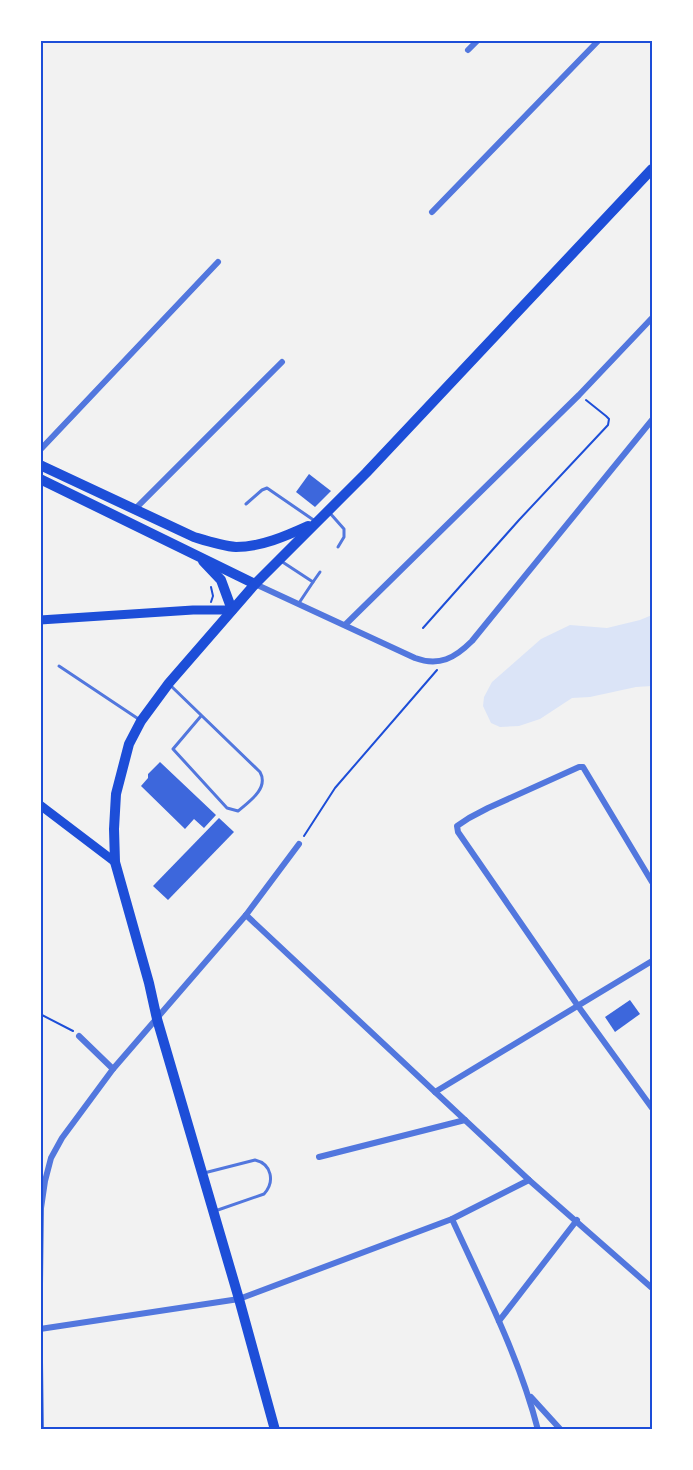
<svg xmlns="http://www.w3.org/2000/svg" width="693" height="1470" font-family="'Open Sans',sans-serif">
	<rect width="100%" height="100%" fill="#f2f2f2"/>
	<!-- green -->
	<polygon fill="#dbe4f7" points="652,615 652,686 636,687 590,697 572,698 540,719 519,726 500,727 491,723 483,706 484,697 492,682 541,639 570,625 607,628 640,620"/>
	<!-- building -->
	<g fill="#3d67dc">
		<polygon points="309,474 331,491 315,507 296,492"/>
		<polygon points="160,762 216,815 204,828 194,819 185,829 141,786 148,778 148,774"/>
		<polygon points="219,818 234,832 168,900 153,886"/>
		<polygon points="630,1000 640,1014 615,1032 605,1017"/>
	</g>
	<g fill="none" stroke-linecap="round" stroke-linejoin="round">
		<!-- path -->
		<g stroke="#1d4ed8" stroke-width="2">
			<polyline points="211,587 213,596 211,602"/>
			<polyline points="423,628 519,520 608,425 609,419 606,416 586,400"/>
			<polyline points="304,836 335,788 437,670"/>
			<polyline points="40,1014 73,1031"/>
		</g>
		<!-- service -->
		<g stroke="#5277de" stroke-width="3">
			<polyline points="246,504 262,490 267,488 315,521"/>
			<polyline points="329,512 344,529 344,537 338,547"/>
			<polyline points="281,561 313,582 320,572"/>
			<polyline points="299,603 313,582"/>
			<polyline points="59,666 140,720"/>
			<path d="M170,685L260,772C269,788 250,801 238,811L227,808L173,749L201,716"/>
			<path d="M204,1173L255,1160C272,1164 275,1182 264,1194L215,1211"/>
		</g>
		<!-- minor -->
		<g stroke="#5277de" stroke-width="6">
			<polyline points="468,50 478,40"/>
			<polyline points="432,212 599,40"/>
			<polyline points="40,450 218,262"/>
			<polyline points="136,508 282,362"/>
			<path d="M255,584L415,658C439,667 455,658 472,641L652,420"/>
			<polyline points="346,624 579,395 652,318"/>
			<polyline points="652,882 583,767 579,767 488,808 469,818 457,826 458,832 578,1006 652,1108"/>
			<polyline points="246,915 529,1180 652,1288"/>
			<polyline points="79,1036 113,1069"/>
			<polyline points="435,1092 652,961"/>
			<polyline points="319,1157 465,1120"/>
			<path d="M452,1219C483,1287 519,1356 538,1430"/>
			<polyline points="40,1284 41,1208 45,1181 51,1158 62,1138 113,1069 246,915 299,844"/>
			<polyline points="499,1321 577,1220"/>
			<polyline points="40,1329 239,1299 452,1219 529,1180"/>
			<polyline points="40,1362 41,1430"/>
			<polyline points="531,1397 561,1430"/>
		</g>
		<!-- secondary -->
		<g stroke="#1d4ed8" stroke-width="9">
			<polyline points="40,620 193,610 232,610"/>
			<polyline points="40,805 115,862"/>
		</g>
		<!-- primary -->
		<g stroke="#1d4ed8" stroke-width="10">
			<path d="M40,465L194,537C207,541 222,546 236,547C261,547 286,536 308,526"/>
			<polyline points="40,479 255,584"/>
			<polyline points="203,561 221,580 232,610"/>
			<polyline points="275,1430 239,1299 157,1019 149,983 115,862 114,829 116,794 129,744 141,721 169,683 255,584 366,473 652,169"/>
		</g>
	</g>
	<!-- border -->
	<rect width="693" height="1470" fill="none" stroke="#ffffff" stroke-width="84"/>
	<rect x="42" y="42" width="609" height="1386" fill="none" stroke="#1d4ed8" stroke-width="2"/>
</svg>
